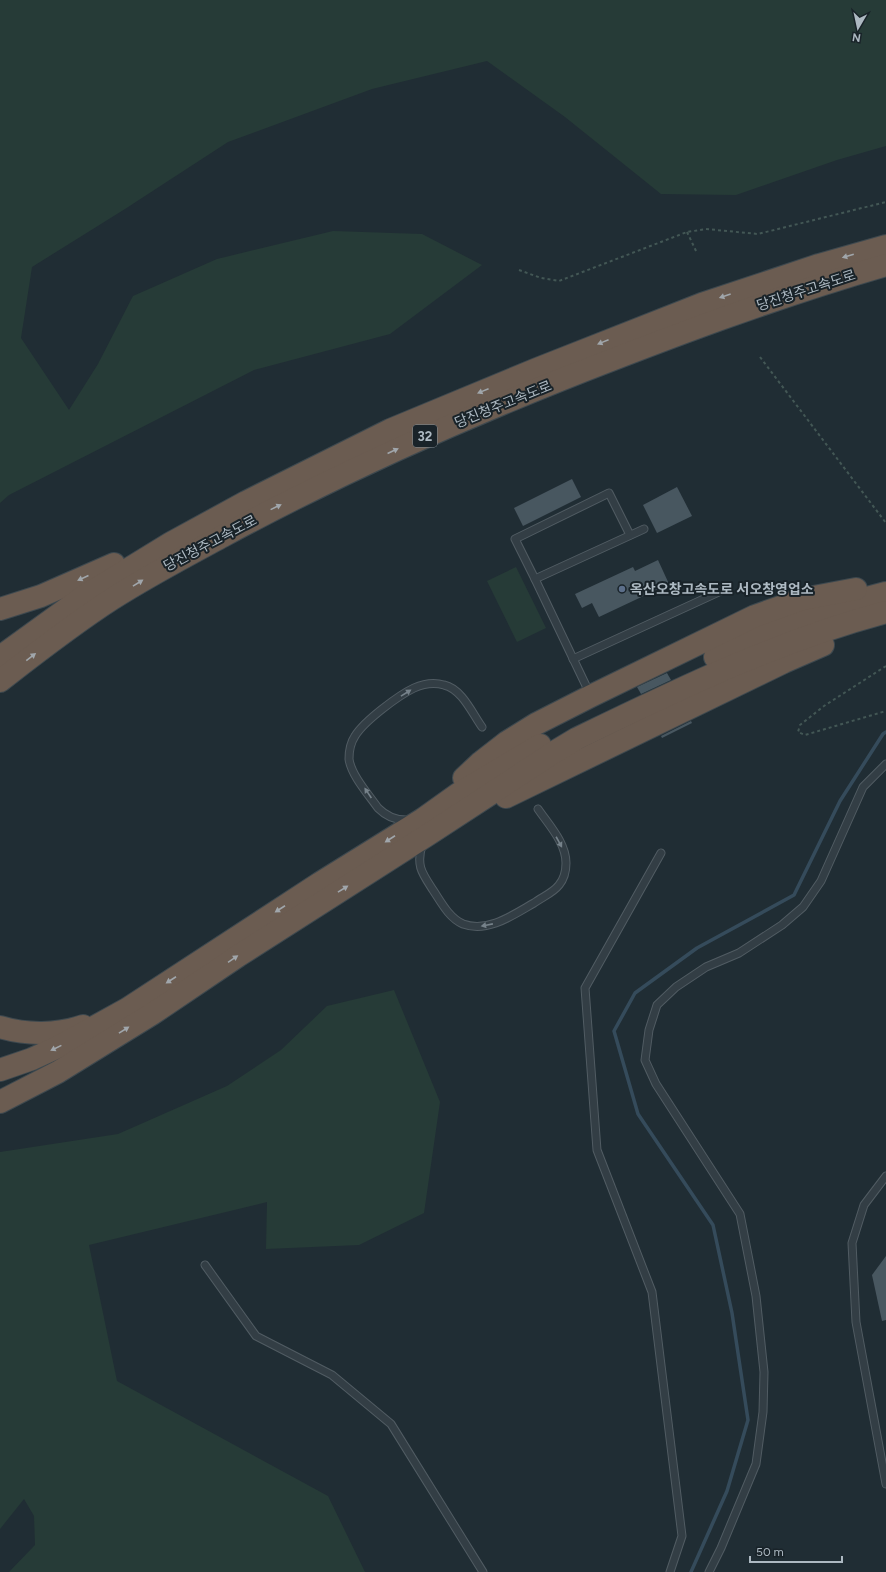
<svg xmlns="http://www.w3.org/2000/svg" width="886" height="1572" font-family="Figtree,'Noto Sans KR',sans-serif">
	<rect width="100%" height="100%" fill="#202d34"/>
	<!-- green -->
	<g fill="#263b37">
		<polygon points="0,0 886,0 886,146 837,160 736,195 661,194 565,117 487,61 372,89 228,142 125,209 32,267 21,338 69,410 98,364 133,296 217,259 333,231 422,234 482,265 390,334 254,370 9,495 0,503"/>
		<polygon points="516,567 546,628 517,642 487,581"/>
		<polygon points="394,990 440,1102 424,1213 359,1245 266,1249 267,1202 89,1245 117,1381 328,1496 365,1572 9,1572 35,1545 34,1516 24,1499 0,1529 0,1152 118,1134 227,1086 281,1050 327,1006"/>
	</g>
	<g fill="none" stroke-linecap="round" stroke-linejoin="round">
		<!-- stream -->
		<polyline stroke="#354b5b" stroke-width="3.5" points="691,1572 727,1491 748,1420 732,1313 713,1225 638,1114 614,1031 635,993 697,948 794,895 840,801 883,734 886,732"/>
	</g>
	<!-- building -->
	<g fill="#485760">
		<polygon points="572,479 581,497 523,526 514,508"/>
		<polygon points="677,487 692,516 657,533 643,505"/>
		<polygon points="658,560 669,584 599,617 592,603 582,608 575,594 633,567 635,571"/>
		<polygon points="667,673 671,680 641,694 637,687"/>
		<polygon points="691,721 692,723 662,738 661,736"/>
		<polygon points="886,1256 886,1320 882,1321 872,1275"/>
	</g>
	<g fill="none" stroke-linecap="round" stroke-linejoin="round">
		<defs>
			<g id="lane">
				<polyline points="535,579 515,539 609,493 630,535"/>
				<polyline points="573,659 721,591"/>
				<polyline points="590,694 535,579 644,529"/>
				<path d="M409,820C396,821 387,817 378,808C369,795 351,775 349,759C349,751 351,742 355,736C364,721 399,695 414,688C423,684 434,682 444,685C462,689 472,713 482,727"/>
				<path d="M422,845C416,866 422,873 433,890C441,902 449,918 463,924C488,933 513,915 534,903C542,897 553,893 559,885C564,879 566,871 566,863C566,843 549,825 538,809"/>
				<polyline points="661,853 585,988 597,1150 652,1292 682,1536 670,1572"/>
				<polyline points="886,1176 864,1205 852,1243 856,1322 886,1484"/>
				<polyline points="205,1265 256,1336 332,1375 391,1424 483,1572"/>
				<polyline points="709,1572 721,1548 756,1464 763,1412 764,1372 756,1296 740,1214 656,1084 645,1060 649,1030 657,1005 676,987 706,967 739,953 782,925 803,907 821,881 863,787 886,764"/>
			</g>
			<g id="highway">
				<polyline points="0,609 41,596 114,564"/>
				<polyline points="0,657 83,597 171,543 246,502 390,430 537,369 702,304 819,265 886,246"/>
				<path d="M715,657C770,631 827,608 886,593"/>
				<path d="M0,681C36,653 73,624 112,599C148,576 186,556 223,536C332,477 445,426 560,380C667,338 775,297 886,265"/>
				<polyline points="464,778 480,763 507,742 536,724 591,696 755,616 803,599 856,589"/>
				<polyline points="506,797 784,662 823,645"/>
				<path d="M0,1027C26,1035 57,1035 83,1026"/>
				<polyline points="0,1070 32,1059 58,1047 127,1009 320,883 423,819 458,794 540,745"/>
				<path d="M0,1102L58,1072L152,1014L238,956L426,836L556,751L576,739C677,690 777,641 886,612"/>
			</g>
		</defs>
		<!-- lane casing -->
		<use href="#lane" stroke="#515c63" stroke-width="9"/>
		<!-- highway casing -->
		<use href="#highway" stroke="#3e494f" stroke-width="24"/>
		<!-- path -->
		<g stroke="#435755" stroke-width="2" stroke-dasharray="3 3" stroke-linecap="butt">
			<polyline points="687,232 697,253"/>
			<polyline points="519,270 541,278 559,281 687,232 706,229 758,234 886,202"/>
			<polyline points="760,357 886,523"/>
			<polyline points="886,666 824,706 800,725 798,732 805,735 886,711"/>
		</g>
		<!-- lane -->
		<use href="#lane" stroke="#333e45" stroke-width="7"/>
		<!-- highway -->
		<use href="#highway" stroke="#6b5c51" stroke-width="22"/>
	</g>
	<!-- one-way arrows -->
	<defs><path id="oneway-solid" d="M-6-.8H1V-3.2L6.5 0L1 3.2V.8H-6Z"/></defs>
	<g fill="#a0a6ab">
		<use href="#oneway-solid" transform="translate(848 256) rotate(164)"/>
		<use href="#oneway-solid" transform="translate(725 296) rotate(161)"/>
		<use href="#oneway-solid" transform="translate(603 342) rotate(158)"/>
		<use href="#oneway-solid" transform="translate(483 391) rotate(158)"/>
		<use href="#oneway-solid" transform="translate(393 451) rotate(-25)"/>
		<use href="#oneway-solid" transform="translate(276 507) rotate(-26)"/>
		<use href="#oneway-solid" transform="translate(83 578) rotate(156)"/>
		<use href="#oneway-solid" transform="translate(138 583) rotate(-32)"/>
		<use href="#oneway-solid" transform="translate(31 657) rotate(-38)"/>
		<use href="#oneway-solid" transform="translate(390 839) rotate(147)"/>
		<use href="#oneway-solid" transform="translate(343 889) rotate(-32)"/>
		<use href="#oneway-solid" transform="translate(280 909) rotate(147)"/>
		<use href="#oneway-solid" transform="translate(233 959) rotate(-34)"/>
		<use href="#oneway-solid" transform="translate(171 980) rotate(147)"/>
		<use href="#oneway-solid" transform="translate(124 1030) rotate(-32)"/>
		<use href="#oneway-solid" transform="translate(56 1048) rotate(154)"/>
	</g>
	<g fill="#76828a">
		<use href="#oneway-solid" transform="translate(406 693) rotate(-32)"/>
		<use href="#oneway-solid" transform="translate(368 793) rotate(-124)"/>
		<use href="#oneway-solid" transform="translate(559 842) rotate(61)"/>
		<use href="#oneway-solid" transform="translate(487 925) rotate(169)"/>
	</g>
	<!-- markers -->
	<circle fill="#5c6f8a" stroke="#192329" stroke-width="1.5" cx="622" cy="589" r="4"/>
	<g text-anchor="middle" stroke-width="4" stroke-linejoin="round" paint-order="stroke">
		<!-- shield labels -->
		<rect fill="#192329" stroke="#818c94" stroke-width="1" x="413" y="425" width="24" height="22" rx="3"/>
		<g font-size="13" font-weight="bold" fill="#adb9c2">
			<text x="425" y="441">32</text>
		</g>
		<!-- street labels -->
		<g font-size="14" fill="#adb9c2" stroke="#192329">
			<text transform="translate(806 290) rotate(-18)" y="5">당진청주고속도로</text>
			<text transform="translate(503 404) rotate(-22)" y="5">당진청주고속도로</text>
			<text transform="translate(210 543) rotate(-28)" y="5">당진청주고속도로</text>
		</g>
		<!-- poi labels -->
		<g font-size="14" font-weight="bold" fill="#adb9c2" stroke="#192329" text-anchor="start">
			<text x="630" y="594">옥산오창고속도로 서오창영업소</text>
		</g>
	</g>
	<!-- north arrow -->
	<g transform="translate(858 28) rotate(189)" stroke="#192329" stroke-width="3" paint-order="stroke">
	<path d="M0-3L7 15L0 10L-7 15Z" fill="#adb9c2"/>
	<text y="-6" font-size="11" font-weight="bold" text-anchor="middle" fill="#adb9c2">N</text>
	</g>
	<!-- scale -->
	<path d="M750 1556v6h92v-6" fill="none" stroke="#adb9c2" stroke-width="2"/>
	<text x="756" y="1556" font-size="12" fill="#adb9c2" stroke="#192329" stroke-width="3" paint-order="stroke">50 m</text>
</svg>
